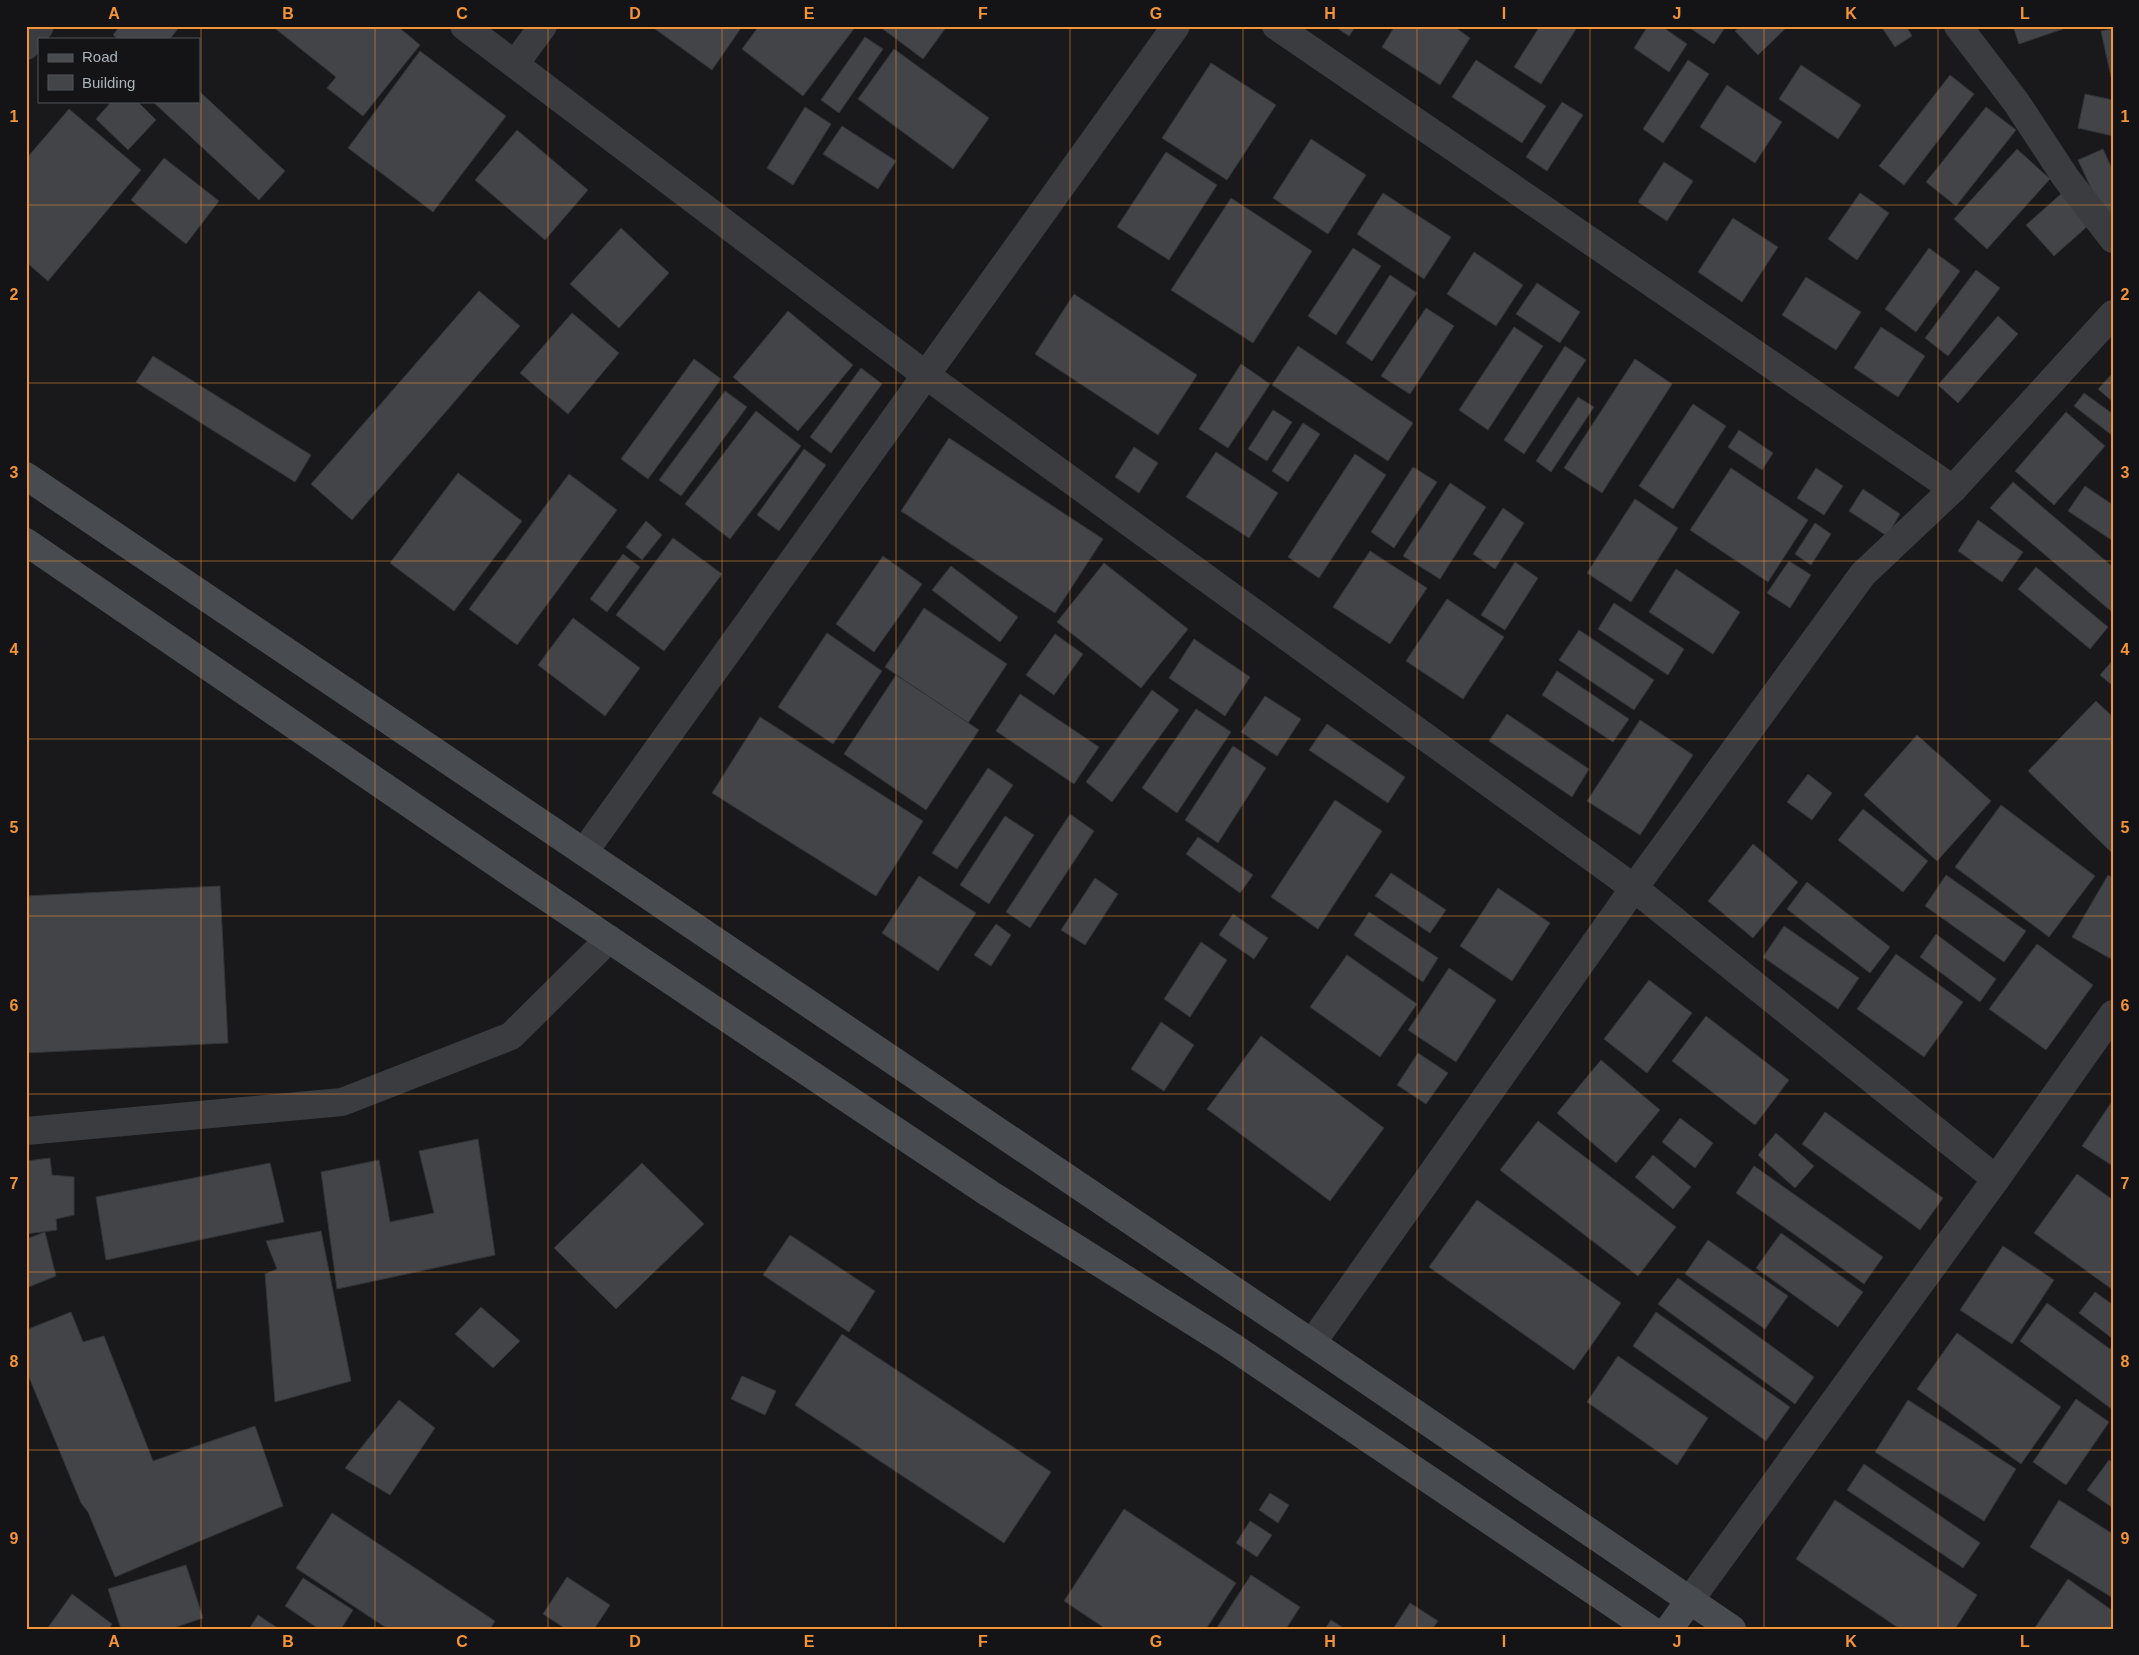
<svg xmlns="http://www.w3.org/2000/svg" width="2139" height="1655" font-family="Helvetica,sans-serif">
	<rect width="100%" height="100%" fill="#19191b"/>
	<!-- building -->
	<g fill="#434448" stroke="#333437">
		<polygon points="120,26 180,26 170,39 118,39 113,35"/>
		<polygon points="272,26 397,26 420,45 363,116 327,88 336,77"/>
		<polygon points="651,26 739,26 741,28 712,70"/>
		<polygon points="759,26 856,26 803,96 742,49"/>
		<polygon points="879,26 947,26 923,59"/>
		<polygon points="1334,26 1356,26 1349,36"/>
		<polygon points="1395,26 1453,26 1470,38 1440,85 1382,47"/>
		<polygon points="1540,26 1578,26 1541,84 1514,67"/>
		<polygon points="1648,26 1661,26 1687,44 1669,72 1634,48"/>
		<polygon points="1691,26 1726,26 1714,44 1690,28"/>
		<polygon points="1741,26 1788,26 1758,55 1735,31"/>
		<polygon points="1881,26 1906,26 1912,36 1895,47"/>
		<polygon points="2013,26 2063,26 2063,29 2019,44"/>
		<polygon points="2113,29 2113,77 2111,77 2101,31"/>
		<polygon points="865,37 883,49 839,113 821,100"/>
		<polygon points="894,49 989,118 953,169 858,99"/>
		<polygon points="420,51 506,116 433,212 348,148"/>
		<polygon points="1476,60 1546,106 1522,143 1452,97"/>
		<polygon points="1688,60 1709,74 1663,143 1643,129"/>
		<polygon points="1211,63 1276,105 1227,180 1162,138"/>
		<polygon points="1801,65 1861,105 1838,139 1779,99"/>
		<polygon points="1950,75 1974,94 1904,185 1879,166"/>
		<polygon points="1727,85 1782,122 1755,163 1700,127"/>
		<polygon points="199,91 285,171 259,200 152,101 199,101"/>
		<polygon points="2085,94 2113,100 2113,136 2078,128"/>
		<polygon points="112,101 137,101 156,120 128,150 96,119"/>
		<polygon points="1562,102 1583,115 1547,171 1526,157"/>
		<polygon points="805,107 831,124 793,185 767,168"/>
		<polygon points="1986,107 2016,130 1956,206 1926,182"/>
		<polygon points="69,109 141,170 48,281 26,262 26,159"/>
		<polygon points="842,126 896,161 878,189 823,154"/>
		<polygon points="517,130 588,190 545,240 475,180"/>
		<polygon points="1311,139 1366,175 1328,234 1273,198"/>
		<polygon points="2017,149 2050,179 1987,249 1954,219"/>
		<polygon points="2103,149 2113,171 2113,230 2111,231 2078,160"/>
		<polygon points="1166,152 1217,185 1169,260 1117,227"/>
		<polygon points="164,158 219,201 186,244 131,200"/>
		<polygon points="1664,162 1693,181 1667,221 1638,202"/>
		<polygon points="1383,193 1451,237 1424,279 1357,234"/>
		<polygon points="1860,193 1889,213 1857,260 1828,239"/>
		<polygon points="2062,193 2090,224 2054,256 2026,225"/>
		<polygon points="1231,198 1312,251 1253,343 1171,290"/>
		<polygon points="1733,218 1778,247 1742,302 1698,272"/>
		<polygon points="621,228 669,273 619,328 570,284"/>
		<polygon points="1353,248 1381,266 1336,335 1308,316"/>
		<polygon points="1929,248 1960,271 1916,332 1885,309"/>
		<polygon points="1474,252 1523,285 1496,326 1447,294"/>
		<polygon points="1976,270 2000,288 1948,356 1925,338"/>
		<polygon points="1390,275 1417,293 1372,361 1346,343"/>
		<polygon points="1806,277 1861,312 1836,350 1782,315"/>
		<polygon points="1537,283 1580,312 1560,343 1516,314"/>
		<polygon points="479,291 520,326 352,520 311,484"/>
		<polygon points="1074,294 1197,375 1158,435 1035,354"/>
		<polygon points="1426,308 1454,326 1410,394 1381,376"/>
		<polygon points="788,311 853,365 798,431 733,377"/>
		<polygon points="572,313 619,353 568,414 520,373"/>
		<polygon points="1998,316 2018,334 1958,403 1938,385"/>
		<polygon points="1514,327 1543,346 1488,430 1459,410"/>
		<polygon points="1881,327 1925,356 1898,397 1854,368"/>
		<polygon points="1298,346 1413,423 1388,461 1272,385"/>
		<polygon points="1565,346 1586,360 1524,454 1504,440"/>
		<polygon points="153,356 311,455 295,482 136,382"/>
		<polygon points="694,359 721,379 648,479 621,459"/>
		<polygon points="1635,359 1672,384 1602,493 1564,468"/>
		<polygon points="1241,364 1270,384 1228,448 1199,429"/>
		<polygon points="861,368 882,384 831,453 810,437"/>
		<polygon points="2113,373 2113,402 2098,389"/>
		<polygon points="725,391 747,407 681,496 659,480"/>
		<polygon points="2084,393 2113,414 2113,436 2074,406"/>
		<polygon points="1578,397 1594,407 1551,472 1536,461"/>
		<polygon points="1693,404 1726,426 1673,509 1639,486"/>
		<polygon points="1273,410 1292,422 1267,461 1248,449"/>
		<polygon points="756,411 801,446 730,539 685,504"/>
		<polygon points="2066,412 2105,446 2054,505 2015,471"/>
		<polygon points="1303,423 1320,434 1288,482 1272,471"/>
		<polygon points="1739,430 1773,453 1762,470 1728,447"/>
		<polygon points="949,438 1103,539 1055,613 901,511"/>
		<polygon points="1134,447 1158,463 1139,493 1115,477"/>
		<polygon points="804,449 826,465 779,531 757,515"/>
		<polygon points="1216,452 1278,493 1249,538 1186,497"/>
		<polygon points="1355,454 1386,475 1319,578 1288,557"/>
		<polygon points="1413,467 1437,482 1394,548 1371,532"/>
		<polygon points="1731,468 1808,520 1768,582 1690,530"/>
		<polygon points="1816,468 1843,486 1824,515 1797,498"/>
		<polygon points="458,473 522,521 454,611 390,563"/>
		<polygon points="569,474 617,510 517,645 469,609"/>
		<polygon points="2013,482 2113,567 2112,612 1990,508"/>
		<polygon points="1450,483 1486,507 1440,579 1403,556"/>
		<polygon points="2085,486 2113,505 2113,541 2068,511"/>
		<polygon points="1863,489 1900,514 1887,536 1849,511"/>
		<polygon points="1635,499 1678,528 1631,602 1587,573"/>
		<polygon points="1503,508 1524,523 1495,569 1473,554"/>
		<polygon points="1978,520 2023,552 2002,582 1958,551"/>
		<polygon points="646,521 662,535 642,560 626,547"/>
		<polygon points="1815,523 1831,534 1811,565 1795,554"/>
		<polygon points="673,538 722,574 664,651 616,615"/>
		<polygon points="1370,551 1427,588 1390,644 1333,607"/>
		<polygon points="623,554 640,567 607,612 590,599"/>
		<polygon points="883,556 922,584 874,652 836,624"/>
		<polygon points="1789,561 1811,575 1790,608 1767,593"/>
		<polygon points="1515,562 1538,578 1505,630 1481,615"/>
		<polygon points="1104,563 1188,629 1141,688 1057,622"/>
		<polygon points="951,566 1018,617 1000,642 932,590"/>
		<polygon points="2036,567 2108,627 2090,649 2018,589"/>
		<polygon points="1676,569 1740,612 1713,654 1649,612"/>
		<polygon points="1447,599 1504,637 1463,699 1406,661"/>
		<polygon points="1614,603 1684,649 1668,675 1598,629"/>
		<polygon points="924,608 1007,664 968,723 885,667"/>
		<polygon points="573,618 640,668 605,716 538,665"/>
		<polygon points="1579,630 1654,680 1634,710 1559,660"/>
		<polygon points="827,633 882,671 833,744 778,707"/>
		<polygon points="1055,634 1083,654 1054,695 1026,675"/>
		<polygon points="1194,639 1250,677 1225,716 1169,678"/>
		<polygon points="2113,660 2113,686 2100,675"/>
		<polygon points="1557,671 1629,719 1613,742 1542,695"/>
		<polygon points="896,675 979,730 926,810 844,754"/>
		<polygon points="1152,690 1179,710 1112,802 1086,782"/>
		<polygon points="1020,694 1099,747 1074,784 996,731"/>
		<polygon points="1265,696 1301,719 1277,756 1241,732"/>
		<polygon points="2096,701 2113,717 2113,854 2028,771"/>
		<polygon points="1196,709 1231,732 1177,813 1142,788"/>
		<polygon points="1507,714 1589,769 1572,797 1489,741"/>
		<polygon points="760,717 923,821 876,896 712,793"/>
		<polygon points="1640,720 1693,755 1640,835 1587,801"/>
		<polygon points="1327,724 1405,777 1388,803 1309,750"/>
		<polygon points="1917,735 1991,801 1937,861 1864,795"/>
		<polygon points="1233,746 1266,768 1218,843 1185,820"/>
		<polygon points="988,768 1013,785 957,869 932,853"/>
		<polygon points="1808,774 1832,793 1812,820 1787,802"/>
		<polygon points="1335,800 1382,831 1318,929 1271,897"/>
		<polygon points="2001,805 2095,876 2049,937 1955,867"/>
		<polygon points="1863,809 1928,861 1903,892 1838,840"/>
		<polygon points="1070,814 1094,831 1030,928 1006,912"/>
		<polygon points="1005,816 1034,835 989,904 960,885"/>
		<polygon points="1198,837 1253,875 1240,893 1186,854"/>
		<polygon points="1753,844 1798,882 1753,938 1708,901"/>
		<polygon points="1391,873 1446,910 1430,933 1375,896"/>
		<polygon points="1946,875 2026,931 2004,962 1925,906"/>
		<polygon points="2108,875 2113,878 2113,960 2072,937"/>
		<polygon points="919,876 976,913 938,971 882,933"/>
		<polygon points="1095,878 1118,894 1085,945 1061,930"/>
		<polygon points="1807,882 1890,947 1870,973 1787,909"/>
		<polygon points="220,886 228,1043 26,1053 26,896"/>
		<polygon points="1498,888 1550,923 1512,981 1460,946"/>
		<polygon points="1369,912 1438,958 1423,982 1354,935"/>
		<polygon points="1233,914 1268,938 1254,959 1219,935"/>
		<polygon points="996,924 1011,935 991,966 974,955"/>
		<polygon points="1784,926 1859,978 1838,1009 1763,957"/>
		<polygon points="1936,934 1996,979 1980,1002 1920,957"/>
		<polygon points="1201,942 1227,960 1190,1017 1164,999"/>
		<polygon points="2037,944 2093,985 2046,1050 1989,1009"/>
		<polygon points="1896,954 1963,1002 1924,1057 1857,1009"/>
		<polygon points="1347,955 1417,1004 1380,1057 1310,1007"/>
		<polygon points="1449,968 1496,1000 1456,1062 1408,1030"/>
		<polygon points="1649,980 1692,1013 1647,1073 1604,1039"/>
		<polygon points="1706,1016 1789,1080 1755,1125 1672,1061"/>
		<polygon points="1161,1022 1194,1045 1164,1091 1131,1069"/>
		<polygon points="1261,1036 1384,1128 1330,1201 1207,1109"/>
		<polygon points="1418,1053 1448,1073 1426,1104 1397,1085"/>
		<polygon points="1601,1060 1660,1110 1616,1163 1557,1113"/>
		<polygon points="2113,1100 2113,1166 2082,1146"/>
		<polygon points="1825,1112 1943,1198 1920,1230 1802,1144"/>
		<polygon points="1680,1118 1713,1143 1695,1168 1662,1142"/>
		<polygon points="1538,1121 1676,1227 1638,1276 1500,1170"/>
		<polygon points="1776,1133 1814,1166 1795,1188 1758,1155"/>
		<polygon points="478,1139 495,1255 337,1289 321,1172 379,1160 390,1222 434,1213 419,1151"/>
		<polygon points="1653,1155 1691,1187 1673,1209 1635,1177"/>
		<polygon points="50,1158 52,1175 74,1177 74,1215 56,1219 57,1230 26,1234 26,1161"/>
		<polygon points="270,1163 284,1222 106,1260 96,1197"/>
		<polygon points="642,1163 704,1224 616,1309 554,1248"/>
		<polygon points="1754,1166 1883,1257 1864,1284 1736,1193"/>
		<polygon points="2077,1174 2113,1200 2113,1290 2034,1233"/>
		<polygon points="1477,1200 1621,1303 1574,1370 1429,1267"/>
		<polygon points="321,1231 351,1381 275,1402 265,1274 277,1269 266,1241"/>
		<polygon points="45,1232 56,1276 26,1288 26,1239"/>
		<polygon points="1781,1233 1863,1292 1838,1327 1756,1268"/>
		<polygon points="790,1235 875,1291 849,1332 763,1275"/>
		<polygon points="1708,1240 1788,1296 1765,1329 1685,1274"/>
		<polygon points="2003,1246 2054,1280 2012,1344 1960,1310"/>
		<polygon points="1678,1278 1814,1377 1795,1404 1658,1304"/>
		<polygon points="2095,1292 2113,1305 2113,1339 2079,1313"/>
		<polygon points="2047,1303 2110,1349 2113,1345 2113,1410 2020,1341"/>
		<polygon points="481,1307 520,1341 493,1368 455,1334"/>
		<polygon points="71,1312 83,1342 104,1336 153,1461 255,1426 283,1506 115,1577 88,1512 81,1503 26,1370 26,1330"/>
		<polygon points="1656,1312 1790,1407 1766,1441 1633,1346"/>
		<polygon points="1957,1333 2061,1407 2021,1464 1917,1389"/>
		<polygon points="842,1334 1051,1472 1004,1543 795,1405"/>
		<polygon points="1618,1356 1708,1418 1677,1465 1587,1402"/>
		<polygon points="742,1376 776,1391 765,1415 731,1399"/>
		<polygon points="2076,1399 2109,1422 2066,1485 2033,1462"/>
		<polygon points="399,1400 435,1428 390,1495 345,1468"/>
		<polygon points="1908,1400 2016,1469 1984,1521 1875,1452"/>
		<polygon points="2109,1460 2113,1463 2113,1508 2087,1490"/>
		<polygon points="1864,1464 1980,1543 1963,1568 1847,1490"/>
		<polygon points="1270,1493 1289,1505 1278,1523 1259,1510"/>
		<polygon points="1835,1500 1977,1595 1955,1629 1900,1629 1796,1559"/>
		<polygon points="2059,1500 2113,1534 2113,1598 2030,1547"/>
		<polygon points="1124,1509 1236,1583 1206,1629 1106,1629 1064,1601"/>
		<polygon points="332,1513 495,1621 490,1629 388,1629 296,1568"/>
		<polygon points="1250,1521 1272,1535 1257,1557 1236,1543"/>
		<polygon points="186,1565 203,1618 170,1629 121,1629 108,1589"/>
		<polygon points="1251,1575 1300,1607 1286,1629 1216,1629"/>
		<polygon points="567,1577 610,1605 594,1629 566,1629 543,1614"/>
		<polygon points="303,1578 353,1610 341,1629 319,1629 285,1606"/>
		<polygon points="2068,1579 2113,1611 2113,1629 2034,1629"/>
		<polygon points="72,1594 112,1624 109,1629 47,1629"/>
		<polygon points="1410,1603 1438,1621 1432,1629 1393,1629"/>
		<polygon points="258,1615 279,1629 249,1629"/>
		<polygon points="1331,1620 1345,1629 1325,1629"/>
	</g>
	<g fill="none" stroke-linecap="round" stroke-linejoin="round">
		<!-- street -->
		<g stroke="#3a3c40" stroke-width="28">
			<polyline points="464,26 927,376 1634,888 1996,1179"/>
			<polyline points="1276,26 1953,489"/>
			<polyline points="1958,26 2016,102 2066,178 2113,239"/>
			<polyline points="26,46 40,26"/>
			<polyline points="515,64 543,26"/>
			<polyline points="584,852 1176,26"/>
			<polyline points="26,1131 342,1102 511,1036 609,939"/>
			<polyline points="1312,1343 1634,888 1863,574 1953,489 2113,314"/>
			<polyline points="1690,1600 1996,1179 2113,1014"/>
		</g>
		<!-- secondary -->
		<g stroke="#484b50" stroke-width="28">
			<polyline points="26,476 1312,1343 1732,1629"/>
			<polyline points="26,542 521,880 734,1023 990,1194 1227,1343 1650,1629"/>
			<polyline points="1669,1629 1690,1600"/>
		</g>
	</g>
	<!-- grid -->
	<path fill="none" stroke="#f49338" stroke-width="1" stroke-opacity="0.55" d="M201,26V1629M375,26V1629M548,26V1629M722,26V1629M896,26V1629M1070,26V1629M1243,26V1629M1417,26V1629M1590,26V1629M1764,26V1629M1938,26V1629M26,205H2113M26,383H2113M26,561H2113M26,739H2113M26,916H2113M26,1094H2113M26,1272H2113M26,1450H2113"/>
	<!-- border -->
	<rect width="2139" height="1655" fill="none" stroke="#141416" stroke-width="55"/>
	<!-- legend -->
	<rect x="38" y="38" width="162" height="65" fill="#141416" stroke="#505458"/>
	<rect x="48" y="54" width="25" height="8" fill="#484b50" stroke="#505458"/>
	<text x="82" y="62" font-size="15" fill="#abb3bb">Road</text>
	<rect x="48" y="75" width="25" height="15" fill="#434448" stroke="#505458"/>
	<text x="82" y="88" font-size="15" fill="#abb3bb">Building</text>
	<rect x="28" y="28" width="2084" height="1600" fill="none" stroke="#f49338" stroke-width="2"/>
	<g font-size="16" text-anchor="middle" font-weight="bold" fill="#f49338">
		<text x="114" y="19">A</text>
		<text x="288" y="19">B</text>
		<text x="462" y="19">C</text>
		<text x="635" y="19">D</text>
		<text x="809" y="19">E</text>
		<text x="983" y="19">F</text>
		<text x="1156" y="19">G</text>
		<text x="1330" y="19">H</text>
		<text x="1504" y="19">I</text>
		<text x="1677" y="19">J</text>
		<text x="1851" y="19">K</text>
		<text x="2025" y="19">L</text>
		<text x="14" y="122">1</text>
		<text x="2125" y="122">1</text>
		<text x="14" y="300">2</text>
		<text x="2125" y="300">2</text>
		<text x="14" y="478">3</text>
		<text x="2125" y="478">3</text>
		<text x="14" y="655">4</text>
		<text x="2125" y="655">4</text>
		<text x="14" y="833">5</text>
		<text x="2125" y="833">5</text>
		<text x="14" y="1011">6</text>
		<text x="2125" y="1011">6</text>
		<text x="14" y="1189">7</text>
		<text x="2125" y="1189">7</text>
		<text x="14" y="1367">8</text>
		<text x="2125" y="1367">8</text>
		<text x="14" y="1544">9</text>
		<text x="2125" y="1544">9</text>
		<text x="114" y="1647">A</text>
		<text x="288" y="1647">B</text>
		<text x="462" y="1647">C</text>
		<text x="635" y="1647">D</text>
		<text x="809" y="1647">E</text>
		<text x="983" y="1647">F</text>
		<text x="1156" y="1647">G</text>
		<text x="1330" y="1647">H</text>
		<text x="1504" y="1647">I</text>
		<text x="1677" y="1647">J</text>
		<text x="1851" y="1647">K</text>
		<text x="2025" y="1647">L</text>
	</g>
</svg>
